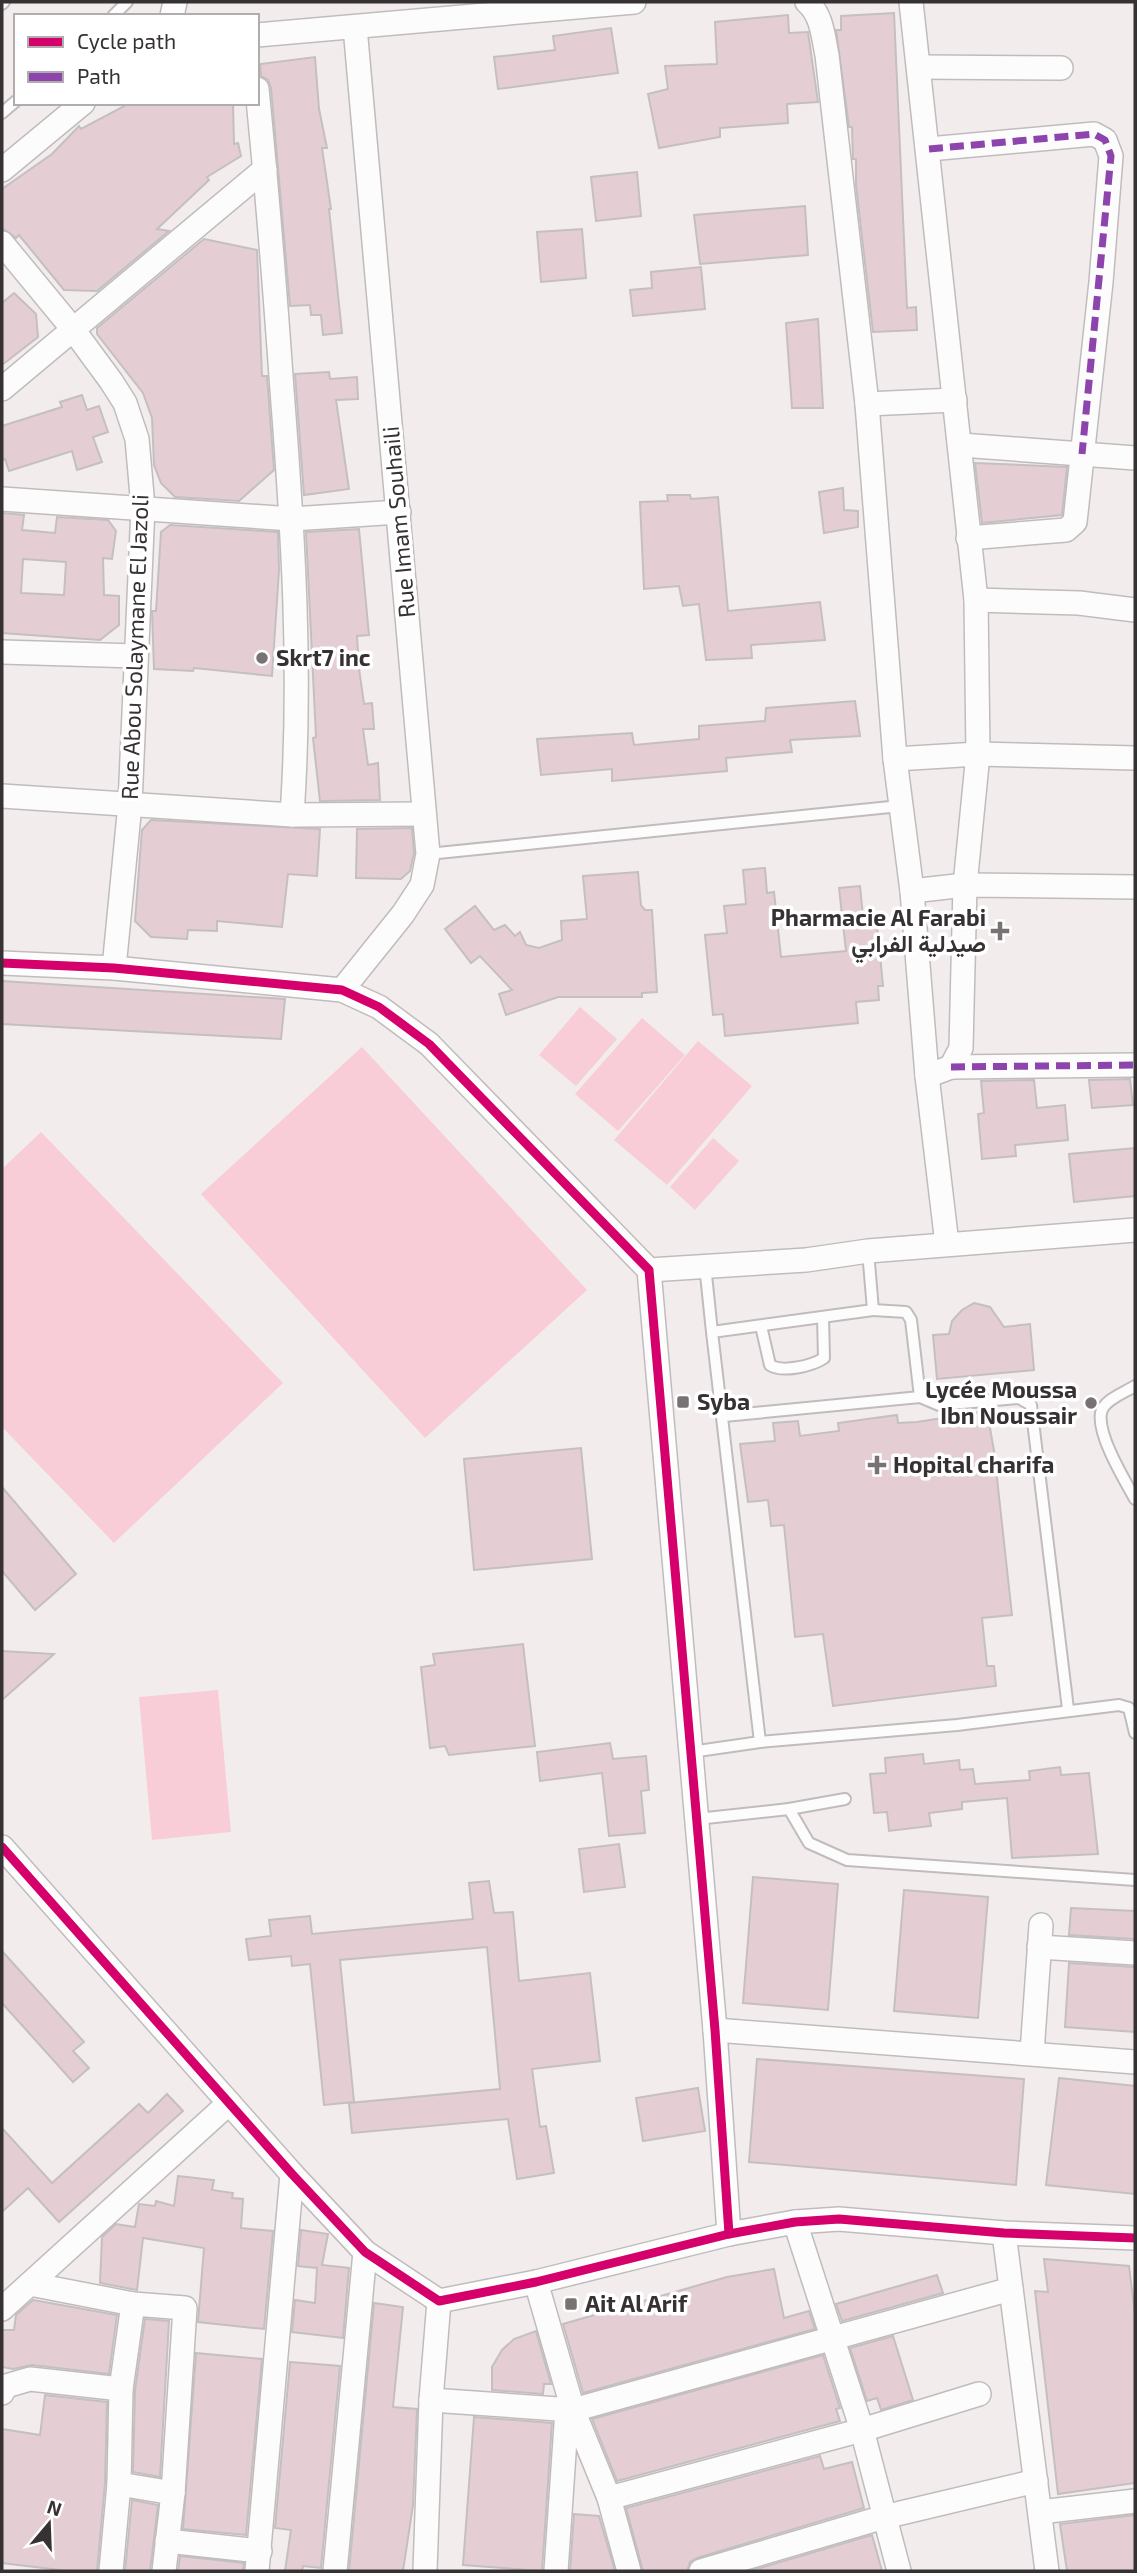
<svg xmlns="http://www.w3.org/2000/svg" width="1137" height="2573" font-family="'Exo 2',Vazirmatn,sans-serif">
	<rect width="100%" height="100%" fill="#f3eced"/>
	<!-- green -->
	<g fill="#f8cdd8">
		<polygon points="580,1007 617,1039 576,1086 539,1055"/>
		<polygon points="642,1018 685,1055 618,1131 575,1094"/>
		<polygon points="698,1041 752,1086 667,1185 614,1140"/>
		<polygon points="362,1047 587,1290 425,1438 201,1194"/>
		<polygon points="41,1132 283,1383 114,1543 2,1427 2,1169"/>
		<polygon points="713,1138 739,1161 695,1210 670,1187"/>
		<polygon points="218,1690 231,1832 152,1840 139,1697"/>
	</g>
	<!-- building -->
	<g fill="#e4ced4" stroke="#c4bfc0" stroke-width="2" fill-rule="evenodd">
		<polygon points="894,13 907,308 916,307 917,330 873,332 856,185 856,159 853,159 852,127 849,127 836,30 841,30 841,16"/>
		<polygon points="788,15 789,33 808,32 818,102 787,104 788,123 720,128 720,137 659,148 648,94 668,89 665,66 717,64 715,22"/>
		<polygon points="611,28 618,73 498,89 494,57 555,50 553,36"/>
		<polygon points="315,57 319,109 327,148 322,148 331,209 329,209 342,333 323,335 321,315 311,315 310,305 290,306 271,88 268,80 261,76 260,64"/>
		<polygon points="130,103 233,103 234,144 238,143 241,156 207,177 209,180 157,229 169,231 97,291 64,290 19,235 16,238 2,228 2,189 52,154 79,126 81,129"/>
		<polygon points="637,172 641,216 596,221 591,177"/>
		<polygon points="805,206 808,255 700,264 694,215"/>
		<polygon points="582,229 586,278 541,282 537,232"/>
		<polygon points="204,239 257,250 262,376 267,376 274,470 239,501 175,497 161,483 154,465 152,418 143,393 97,334 97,328"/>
		<polygon points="701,267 705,309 633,316 630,290 652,288 651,272"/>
		<polygon points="14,293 36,314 38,337 2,365 2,303"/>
		<polygon points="818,319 823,408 792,408 786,323"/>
		<polygon points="329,372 330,379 357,377 358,399 336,400 349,489 304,495 295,374"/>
		<polygon points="82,395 87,410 99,406 108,432 93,437 102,462 77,470 72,451 9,471 5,459 2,460 2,426 62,407 60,402"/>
		<polygon points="975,463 1067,467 1062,515 982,523"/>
		<polygon points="843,488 844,510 858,511 858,527 824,533 819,492"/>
		<polygon points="667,495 690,495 691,499 718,497 728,611 820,602 825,640 751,645 752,658 706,660 699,604 683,606 679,586 644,589 640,502 668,501"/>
		<path d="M2,513L24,515L22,530L55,533L57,517L108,520L116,531L112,559L103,558L104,595L119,596V625L100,640L2,633ZM23,559L66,562L64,595L21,593Z"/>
		<polygon points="170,525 278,532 279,570 272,676 194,668 193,671 154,669 152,611 156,611 161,532"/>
		<polygon points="359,529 369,635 357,636 359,669 364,704 372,703 374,729 363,729 368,765 378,763 380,800 320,801 313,738 316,737 306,532"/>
		<polygon points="855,701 860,736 790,740 792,752 726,758 727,771 612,781 612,769 541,775 537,739 632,733 634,745 699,739 699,726 765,721 766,708"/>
		<polygon points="151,820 320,829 317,876 288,874 282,927 217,921 217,931 188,930 187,939 151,937 135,921 142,830"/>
		<polygon points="412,828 414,853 410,871 401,879 356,878 357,829"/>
		<polygon points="765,868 767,893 774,892 781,957 846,951 839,888 860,886 863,916 876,914 883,986 878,986 879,1000 856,1002 858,1023 725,1036 723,1014 713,1015 705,935 727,933 724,906 746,904 743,870"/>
		<polygon points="638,872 641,905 645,910 652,910 657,992 642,993 642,997 558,997 506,1015 499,994 512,990 480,956 471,963 445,929 475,906 494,930 505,925 515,936 520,932 526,945 539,948 562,940 561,921 587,919 583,876"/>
		<polygon points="2,981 285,999 281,1039 2,1024"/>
		<polygon points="1130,1079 1133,1105 1092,1108 1089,1080"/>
		<polygon points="1034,1080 1037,1108 1065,1105 1068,1140 1015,1145 1016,1156 982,1159 978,1114 984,1113 981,1081"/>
		<polygon points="1135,1148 1135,1196 1074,1202 1069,1154"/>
		<polygon points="974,1303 990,1307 1004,1327 1030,1324 1034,1370 937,1379 933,1335 949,1334 952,1321 962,1310"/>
		<polygon points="987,1411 994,1451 1012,1615 982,1618 987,1666 994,1666 996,1686 833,1706 823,1634 795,1637 784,1525 771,1526 768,1500 748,1502 740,1444 775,1441 773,1423 798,1421 800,1436 839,1431 838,1423 897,1415 898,1423 917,1422"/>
		<polygon points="581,1448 592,1559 474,1570 464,1459"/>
		<polygon points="2,1487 76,1574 35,1610 2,1571"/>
		<polygon points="523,1644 535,1746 449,1755 445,1746 430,1748 421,1667 435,1665 433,1654"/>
		<polygon points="2,1651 54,1654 2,1700"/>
		<polygon points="610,1743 613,1759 646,1756 649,1790 641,1791 645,1833 609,1836 602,1773 540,1781 537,1752"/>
		<polygon points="923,1754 924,1764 959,1760 960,1770 973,1769 975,1784 1030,1780 1029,1771 1060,1767 1061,1775 1089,1773 1098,1854 1012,1858 1007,1798 962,1802 962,1809 929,1813 931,1826 889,1831 887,1812 874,1813 870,1774 886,1773 885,1758"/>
		<polygon points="619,1844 625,1887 584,1892 579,1849"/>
		<polygon points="753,1877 838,1884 828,2010 743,2003"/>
		<polygon points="489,1881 494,1913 513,1912 519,1981 590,1973 600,2061 532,2069 540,2127 546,2126 554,2173 517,2179 508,2119 352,2133 349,2103 500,2089 487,1947 340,1960 354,2102 324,2105 310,1964 292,1966 291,1956 249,1960 246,1939 271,1936 269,1920 310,1916 312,1934 473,1919 469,1883"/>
		<polygon points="904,1890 988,1897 978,2018 894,2011"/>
		<polygon points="1071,1908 1135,1911 1135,1939 1069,1935"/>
		<polygon points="2,1951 84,2042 73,2051 89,2068 73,2082 2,2003"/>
		<polygon points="1069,1963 1135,1967 1135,2032 1065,2027"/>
		<polygon points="757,2059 1024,2079 1016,2185 749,2162"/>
		<polygon points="1059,2078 1135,2086 1135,2194 1046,2185"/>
		<polygon points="698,2088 705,2131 643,2141 636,2098"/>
		<polygon points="167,2094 183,2111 59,2222 28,2188 2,2212 2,2128 52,2183 139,2104 148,2113"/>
		<polygon points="178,2176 214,2180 212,2190 233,2193 232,2198 243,2199 241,2228 273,2231 264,2329 198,2322 204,2248 143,2238 137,2290 100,2283 102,2237 116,2224 135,2227 139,2204 155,2206 156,2201 174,2206"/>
		<polygon points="301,2230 328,2234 322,2265 349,2268 343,2338 292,2332 295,2300 315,2303 317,2268 298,2266"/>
		<polygon points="1044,2259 1129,2266 1135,2314 1135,2483 1058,2494 1035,2291 1048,2292"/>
		<polygon points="774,2269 784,2318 809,2311 815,2329 583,2393 563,2324 727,2277"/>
		<polygon points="937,2275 943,2293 842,2321 836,2304"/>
		<polygon points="33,2300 117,2315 109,2374 32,2365 13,2369 2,2367 2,2330 14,2330 16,2315"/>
		<polygon points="374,2303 403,2307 393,2407 417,2409 413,2505 403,2571 349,2571"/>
		<polygon points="145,2319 169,2321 160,2477 133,2472 135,2390"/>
		<polygon points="536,2331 551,2384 544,2384 543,2394 492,2390 492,2367 502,2350 514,2339"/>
		<polygon points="893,2336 913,2400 881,2410 877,2398 867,2401 850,2348"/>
		<polygon points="196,2353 262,2359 246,2535 183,2529"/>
		<polygon points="823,2355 840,2408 836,2409 840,2421 617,2481 592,2419"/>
		<polygon points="290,2362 340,2366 321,2568 303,2566 302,2571 285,2571 291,2530 275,2528"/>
		<polygon points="45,2395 107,2402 105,2483 97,2571 68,2571 2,2563 2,2429 40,2435"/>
		<polygon points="474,2417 552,2423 542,2571 463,2565"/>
		<polygon points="820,2456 824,2469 852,2462 864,2508 697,2558 690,2562 687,2571 643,2571 626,2508"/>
		<polygon points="132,2500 158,2505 150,2571 125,2571"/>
		<polygon points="574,2514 599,2516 615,2571 570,2571"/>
		<polygon points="1135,2515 1135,2571 1067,2571 1060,2524"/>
		<polygon points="872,2535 882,2571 750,2571"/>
		<polygon points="180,2556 244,2563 243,2571 178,2571"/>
	</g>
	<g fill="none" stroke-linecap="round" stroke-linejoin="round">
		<defs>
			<g id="lane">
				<polyline points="2,4 4,2"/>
				<polyline points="113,16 127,2"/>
				<polyline points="2,113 16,101"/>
				<polyline points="428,854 900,806"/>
				<polyline points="705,1265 712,1332"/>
				<polyline points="873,1310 906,1312 911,1320 920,1397 939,1405 1019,1398 1031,1405 1068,1709"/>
				<path d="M761,1326L770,1365C782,1373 812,1366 824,1358L823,1317"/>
				<path d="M1135,1386C1126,1392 1103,1400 1101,1413C1097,1435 1124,1479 1135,1499"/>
				<polyline points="724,1416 920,1397"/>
				<polyline points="760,1742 712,1332 873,1310 868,1251"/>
				<polyline points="691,1752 760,1742 957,1725 1119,1705 1129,1708 1135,1733"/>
				<polyline points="789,1809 845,1799"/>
				<polyline points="697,1819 789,1809 809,1843 847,1860 1135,1880"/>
			</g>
			<g id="street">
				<path d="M807,2C822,15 823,36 827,55L867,404L895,759L912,891L927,1076L947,1244"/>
				<polyline points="911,2 976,600 978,754 965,885 961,1048 951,1067 927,1076"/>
				<polyline points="172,16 175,2"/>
				<polyline points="257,35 634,2"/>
				<polyline points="919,67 1061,68"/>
				<path d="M257,89C267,189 275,290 282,390C293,532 302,672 292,815"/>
				<polyline points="929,149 1094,134 1105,140 1111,156 1101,282 1075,522 1066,530 968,538"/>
				<polyline points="2,170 83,103"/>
				<polyline points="2,243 72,328 111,381 125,403 137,439 143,507 130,804 114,968"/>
				<polyline points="2,389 265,169"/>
				<polyline points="867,404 955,400"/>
				<polyline points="961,445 1135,458"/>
				<polyline points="2,499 292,519 399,512"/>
				<polyline points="976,600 1079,603 1135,610"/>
				<polyline points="2,652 136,656"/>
				<polyline points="895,759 978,754 1135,758"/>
				<polyline points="2,796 292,815 423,814"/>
				<polyline points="912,891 965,885 1135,887"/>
				<polyline points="2,963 114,968 342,990 379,1007 429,1044 649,1270 715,2030 729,2234"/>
				<polyline points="342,990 403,914 422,885 428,854 355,27"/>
				<polyline points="951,1067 1135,1065"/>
				<polyline points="649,1270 806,1260 868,1251 1135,1230"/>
				<polyline points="2,1847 292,2174 365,2252 439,2301 536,2282 729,2234 795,2222 839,2219 1004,2233 1135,2238"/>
				<polyline points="1039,1947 1135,1953"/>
				<polyline points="715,2030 1135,2062"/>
				<polyline points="1032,2053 1041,1925"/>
				<polyline points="795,2222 862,2430 899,2571"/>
				<polyline points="1004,2233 1047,2571"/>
				<polyline points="536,2282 573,2410 609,2498 629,2571"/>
				<polyline points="30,2284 133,2304 185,2308 173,2493 164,2571"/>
				<polyline points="2,2309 229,2103"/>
				<polyline points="2,2393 6,2386 30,2379 121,2389"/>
				<polyline points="431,2400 573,2410 1011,2289"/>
				<polyline points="119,2484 173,2493"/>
				<polyline points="609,2498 862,2430 979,2394"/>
				<polyline points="1040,2512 1135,2501"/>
				<polyline points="167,2541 260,2551"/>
				<polyline points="111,2571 119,2484 121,2389 133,2304"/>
				<polyline points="257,2571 292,2174"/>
				<polyline points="335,2571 365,2252"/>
				<polyline points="425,2571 431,2400 439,2301"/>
				<polyline points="556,2571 567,2410"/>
				<polyline points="701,2571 884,2517 1036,2481"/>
			</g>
		</defs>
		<!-- lane casing -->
		<use href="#lane" stroke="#c0bcbd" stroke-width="14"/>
		<!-- street casing -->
		<use href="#street" stroke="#c0bcbd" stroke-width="26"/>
		<!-- lane -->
		<use href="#lane" stroke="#fdfcfc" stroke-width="10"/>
		<!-- street -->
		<use href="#street" stroke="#fdfcfc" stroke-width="23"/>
		<!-- quiet -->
		<g stroke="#8e44ad" stroke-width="7" stroke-dasharray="14 7" stroke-linecap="butt">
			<polyline points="929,149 1094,134 1105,140 1111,156 1082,454"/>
			<polyline points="951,1067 1135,1065"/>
		</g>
		<defs>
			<g id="cycleway">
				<polyline points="2,963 114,968 342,990 379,1007 429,1044 649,1270 715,2030 729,2234"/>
				<polyline points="2,1847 292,2174 365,2252 439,2301 536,2282 729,2234 795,2222 839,2219 1004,2233 1135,2238"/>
			</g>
		</defs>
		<!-- cycleway casing -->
		<use href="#cycleway" stroke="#fff" stroke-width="13"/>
		<!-- cycleway -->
		<use href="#cycleway" stroke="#d6006c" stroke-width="9"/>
	</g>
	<!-- markers -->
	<g fill="#787274" stroke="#fff" stroke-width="2.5">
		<circle cx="262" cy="658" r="7"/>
		<path d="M996.5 920.5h7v7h7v7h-7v7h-7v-7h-7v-7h7z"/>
		<rect x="676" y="1395" width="14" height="14" rx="3.5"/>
		<circle cx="1091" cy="1403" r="7"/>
		<path d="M873.5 1454.5h7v7h7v7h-7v7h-7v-7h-7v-7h7z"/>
		<rect x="564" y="2297" width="14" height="14" rx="3.5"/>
	</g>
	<g text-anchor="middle" stroke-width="7" stroke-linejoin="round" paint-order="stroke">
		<!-- street labels -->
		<g font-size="23" fill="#363133" stroke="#fff">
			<text transform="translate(399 522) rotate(-95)" y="8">Rue Imam Souhaili</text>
			<text transform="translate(135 647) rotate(-88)" y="8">Rue Abou Solaymane El Jazoli</text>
		</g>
		<!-- poi labels -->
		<g font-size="23" font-weight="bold" fill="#363133" stroke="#fff" text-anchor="start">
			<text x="276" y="666">Skrt7 inc</text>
			<text x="986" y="926" text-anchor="end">Pharmacie Al Farabi<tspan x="986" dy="26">صيدلية الفرابي</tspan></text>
			<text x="1077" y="1398" text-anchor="end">Lycée Moussa<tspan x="1077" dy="26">Ibn Noussair</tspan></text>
			<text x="697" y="1410">Syba</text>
			<text x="893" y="1473">Hopital charifa</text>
			<text x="585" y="2312">Ait Al Arif</text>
		</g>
	</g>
	<!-- border -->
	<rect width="1137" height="2573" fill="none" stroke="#363133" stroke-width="7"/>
	<!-- legend -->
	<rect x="14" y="14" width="245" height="91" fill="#ffffff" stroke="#afadad" stroke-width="2"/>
	<rect x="28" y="37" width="35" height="10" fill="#d6006c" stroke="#afadad" stroke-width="2"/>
	<text x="77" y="49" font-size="21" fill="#363133">Cycle path</text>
	<rect x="28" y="72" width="35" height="10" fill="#8e44ad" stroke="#afadad" stroke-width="2"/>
	<text x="77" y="84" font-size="21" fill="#363133">Path</text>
	<!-- north arrow -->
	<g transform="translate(49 2524) rotate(19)" stroke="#ffffff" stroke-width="5" paint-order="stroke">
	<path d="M0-5L12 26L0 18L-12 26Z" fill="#363133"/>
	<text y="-10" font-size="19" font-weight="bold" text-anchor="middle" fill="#363133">N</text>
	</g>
</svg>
